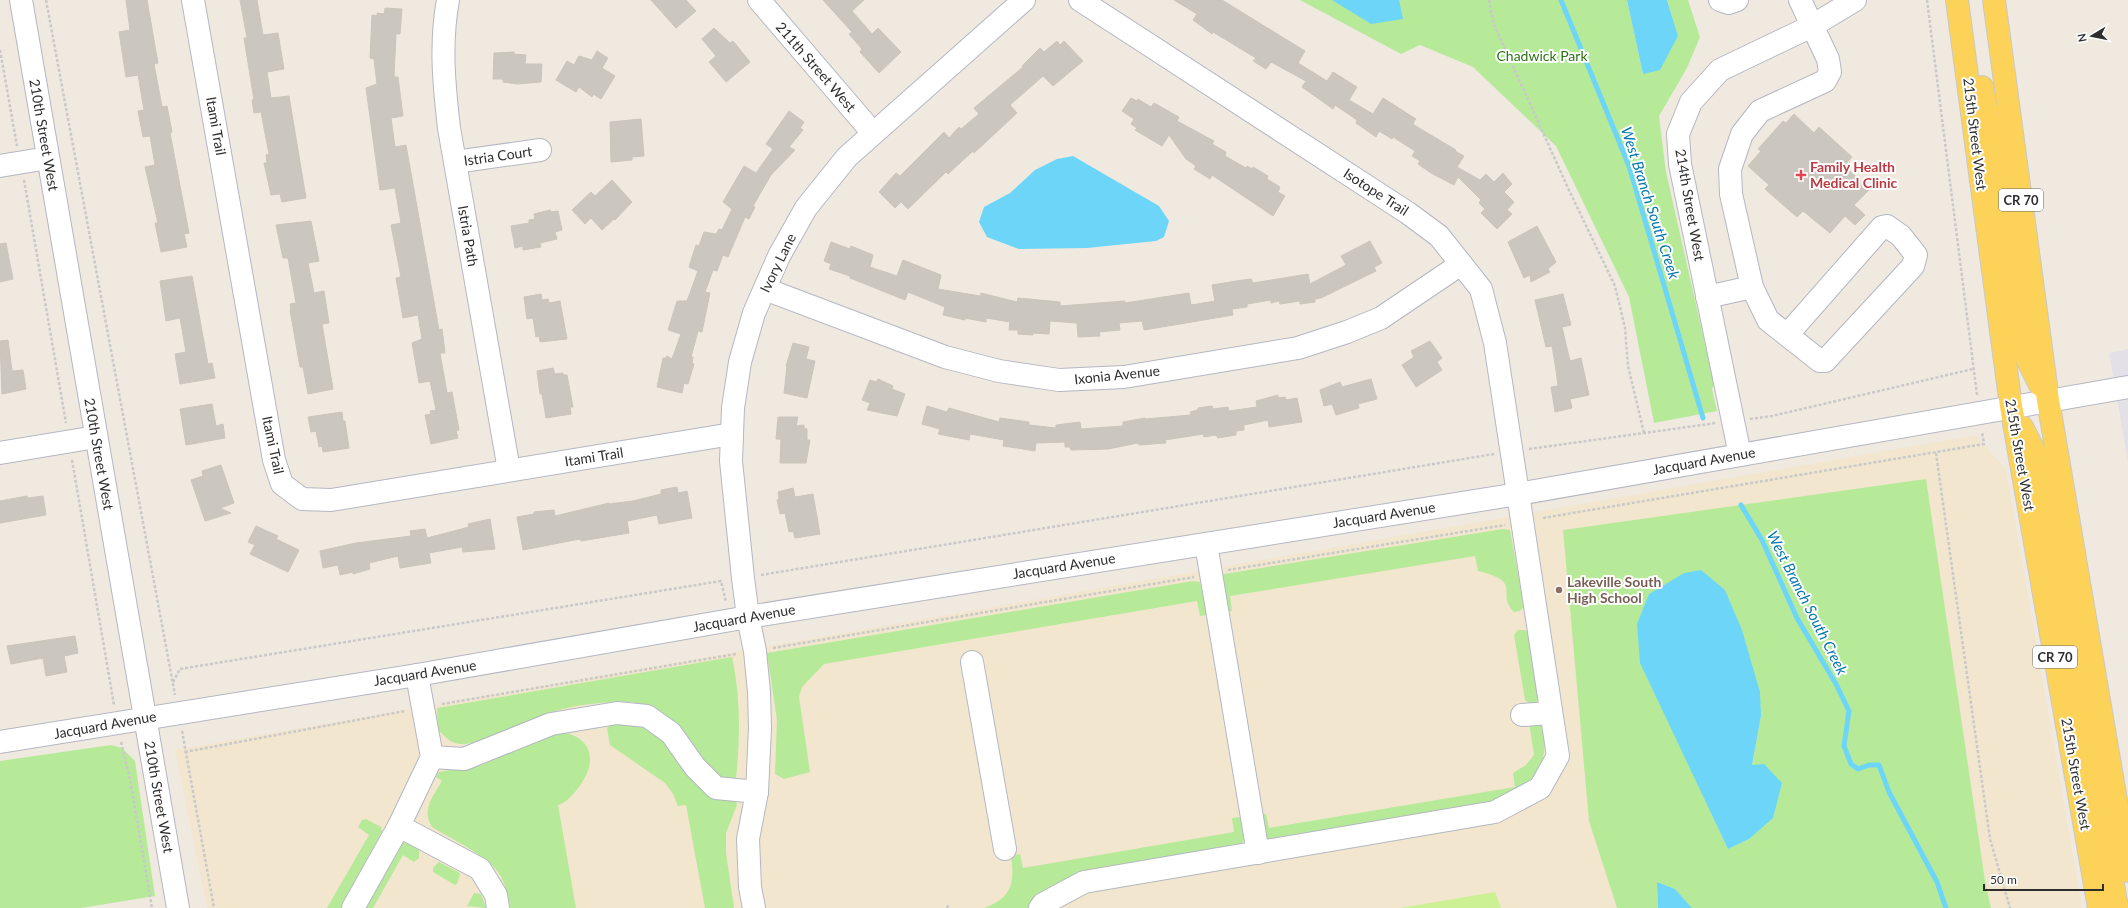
<svg xmlns="http://www.w3.org/2000/svg" width="2128" height="908" font-family="Lato,sans-serif">
	<rect width="100%" height="100%" fill="#f0e9e0"/>
	<!-- industrial -->
	<polygon fill="#e3e0e8" points="2128,349 2128,461 2109,353"/>
	<!-- education -->
	<polygon fill="#f2e6cf" points="1976,435 2006,470 2082,908 207,908 175,750"/>
	<!-- green -->
	<g fill="#b6ea99" fill-rule="evenodd">
		<polygon points="1300,0 1627,0 1643,74 1678,36 1667,0 1688,0 1700,37 1687,68 1659,116 1666,172 1714,384 1712,389 1717,411 1654,423 1629,297 1556,146 1473,67 1420,45 1401,54"/>
		<path d="M1926,479L1985,881L1991,908H1692L1675,889L1657,882L1658,908H1617L1589,821L1563,530ZM1761,716L1752,765L1749,839L1728,849L1671,726Z"/>
		<path d="M1503,529L1510,530L1524,607L1520,611L1514,612C1495,594 1525,582 1478,571L1475,556L1230,596L1232,611L1225,612L1220,579L1224,574Z"/>
		<polygon points="1193,581 1200,582 1207,615 1200,616 1197,601 824,664 802,687 799,697 810,772 784,779 775,774 777,720 767,653"/>
		<polygon points="1518,630 1525,630 1529,633 1538,698 1536,703 1530,704 1525,700 1514,635"/>
		<path d="M732,657C741,699 740,737 736,779C731,779 723,779 718,777C707,772 703,763 696,753C674,719 658,700 614,702C591,703 568,706 546,714C524,721 475,750 455,743C448,741 443,734 438,730L437,708Z"/>
		<path d="M1543,721C1548,757 1543,782 1508,800L1268,841L1263,839L1259,815L1266,814L1269,828L1515,787L1513,773L1526,765L1534,755L1529,723Z"/>
		<path d="M627,722C642,725 661,732 669,745C680,761 688,784 708,792C716,796 726,797 735,799L737,805L726,833V853L734,908H705L686,805L678,806L673,794L665,783L610,745L607,728L612,724Z"/>
		<path d="M561,732C598,738 596,768 575,792C569,798 566,803 558,805L576,908H510C508,897 506,885 500,875C489,856 451,839 432,827C421,810 433,796 442,781L436,777L439,772L484,764L537,740Z"/>
		<polygon points="111,745 122,748 135,761 155,896 81,908 0,908 0,761"/>
		<path d="M1241,817L1244,840L1240,846L1087,871C1061,881 1047,888 1028,908H984C1012,898 1015,883 1011,856L1020,854L1023,868L1234,832L1232,818Z"/>
		<polygon points="366,819 381,827 383,835 341,908 327,908 369,835 358,827 362,820"/>
		<polygon points="406,842 419,849 419,858 414,862 403,855 373,908 361,908 400,843"/>
		<polygon points="439,862 458,872 460,874 457,884 455,885 433,872 433,868"/>
		<polygon points="474,893 481,894 486,908 467,906"/>
	</g>
	<!-- pitch -->
	<polygon fill="#ccf194" points="1495,892 1501,908 1400,908"/>
	<!-- water -->
	<g fill="#6dd6f8">
		<polygon points="1332,0 1399,0 1403,19 1371,24"/>
		<polygon points="1627,0 1667,0 1678,36 1660,70 1643,74"/>
		<polygon points="1073,156 1159,206 1169,221 1164,237 1156,241 1087,248 1019,249 987,237 979,222 984,207 1010,193 1035,170 1057,159"/>
		<polygon points="1701,570 1725,590 1742,630 1760,692 1761,716 1752,765 1764,764 1782,783 1773,818 1749,839 1728,849 1640,663 1637,624 1649,594 1684,573"/>
		<polygon points="1657,882 1675,889 1692,908 1658,908"/>
	</g>
	<g fill="none" stroke-linecap="round" stroke-linejoin="round">
		<!-- stream -->
		<g stroke="#6dd6f8" stroke-width="5">
			<polyline points="1561,0 1629,166 1703,418"/>
			<polyline points="1741,505 1762,540 1797,618 1836,684 1849,711 1844,746 1851,764 1858,769 1869,765 1879,765 1889,792 1937,882 1946,908"/>
		</g>
	</g>
	<!-- building -->
	<g fill="#cbc7be" stroke="#ccc5b9">
		<polygon points="126,0 147,0 158,63 154,64 162,107 167,106 172,132 170,133 189,233 184,234 187,247 161,252 155,223 158,223 145,167 155,165 150,136 143,137 138,111 144,110 138,75 126,77 119,32 130,30"/>
		<polygon points="240,0 257,0 263,35 278,33 284,69 267,72 271,98 289,96 306,198 282,202 280,194 271,195 264,163 267,163 266,155 269,154 261,112 254,113 252,100 254,100 244,38 247,38"/>
		<polygon points="651,0 686,0 696,11 676,28"/>
		<polygon points="823,0 864,0 852,11 872,34 878,28 901,52 879,73 860,52 862,49 849,34 852,32"/>
		<polygon points="1174,0 1222,0 1305,51 1298,63 1327,81 1333,72 1357,87 1349,100 1373,114 1383,98 1416,119 1413,123 1414,125 1456,150 1455,151 1464,156 1457,167 1480,180 1486,174 1494,182 1503,173 1512,184 1504,192 1514,202 1507,210 1512,214 1497,229 1481,213 1485,209 1479,203 1481,200 1458,177 1454,185 1431,173 1418,164 1420,161 1412,156 1415,151 1393,137 1392,139 1379,131 1376,137 1356,123 1357,120 1335,105 1333,109 1302,87 1306,81 1271,62 1266,69 1253,61 1256,58 1213,32 1212,34 1193,20 1197,14"/>
		<polygon points="385,8 402,9 400,34 396,34 394,77 398,77 403,116 391,118 395,147 406,145 439,330 442,329 445,353 440,353 447,393 452,392 459,430 456,431 458,438 431,444 425,415 431,414 430,411 436,410 430,381 419,383 412,343 422,339 418,315 403,318 396,278 401,277 391,225 401,223 395,188 380,190 366,88 377,84 374,59 370,58 372,15 377,16 377,13 384,14"/>
		<polygon points="714,28 730,43 733,41 750,62 726,82 709,62 716,56 702,39"/>
		<polygon points="1057,41 1060,45 1064,41 1083,61 1053,86 1043,76 1010,105 1017,113 974,153 973,151 948,174 946,172 908,209 901,202 895,208 879,192 896,173 900,176 944,132 949,138 959,127 961,129 979,114 974,108 1023,67 1022,66 1040,48 1044,52"/>
		<polygon points="597,51 608,58 602,68 615,76 601,99 593,94 592,97 579,87 576,92 556,80 567,61 574,65 579,56 592,60"/>
		<polygon points="514,52 514,54 526,55 525,64 542,64 541,82 517,84 503,82 503,79 493,79 494,53"/>
		<polygon points="1131,98 1137,101 1138,99 1151,107 1154,103 1179,117 1177,121 1214,141 1212,144 1226,152 1225,156 1246,168 1247,166 1252,169 1253,167 1268,176 1267,179 1280,187 1278,192 1285,196 1273,216 1212,175 1210,179 1194,169 1196,166 1186,159 1169,135 1162,146 1135,130 1137,128 1131,124 1134,119 1122,111"/>
		<polygon points="789,111 804,122 800,128 803,130 789,147 795,150 771,175 753,206 755,207 749,219 745,217 728,257 723,255 717,271 713,270 705,292 710,293 702,332 698,331 691,357 693,357 692,363 694,364 688,384 684,383 682,393 657,387 663,358 666,358 667,356 672,359 681,334 668,330 677,301 687,301 698,271 689,267 696,245 699,246 704,232 716,234 719,229 722,230 732,209 723,202 744,166 756,173 773,149 766,144"/>
		<polygon points="1794,114 1814,133 1819,127 1852,157 1844,166 1870,189 1854,205 1865,215 1855,225 1845,216 1830,233 1803,211 1797,217 1765,189 1769,185 1748,166 1761,151 1758,149 1783,121 1786,123"/>
		<polygon points="641,119 644,156 632,157 632,160 611,162 610,122"/>
		<polygon points="612,180 632,202 615,220 614,219 602,230 591,218 585,224 572,210 591,192 595,196"/>
		<polygon points="550,210 551,212 558,211 562,230 555,232 557,239 540,243 541,247 523,250 523,246 515,248 511,226 529,223 529,220 535,219 534,214"/>
		<polygon points="311,221 319,261 308,263 314,293 324,291 329,323 322,324 333,389 308,394 303,367 300,367 290,310 291,310 290,304 296,303 288,258 283,258 276,225"/>
		<polygon points="1537,226 1556,262 1548,269 1550,272 1531,282 1530,275 1524,278 1508,242"/>
		<polygon points="1370,241 1382,263 1374,267 1376,271 1321,298 1315,299 1315,302 1300,304 1300,301 1280,304 1279,301 1271,303 1271,300 1247,304 1247,307 1232,309 1233,315 1144,330 1142,321 1119,323 1120,330 1099,332 1100,336 1078,337 1077,323 1050,321 1049,334 1033,333 1033,335 1018,334 1018,330 1009,330 1010,322 986,318 986,322 965,318 965,320 943,315 945,307 908,292 905,300 850,278 850,276 829,269 831,264 824,261 831,242 850,249 851,246 873,255 870,267 897,276 903,260 941,275 938,289 980,296 981,293 1017,302 1018,298 1060,302 1060,306 1125,301 1125,303 1189,293 1191,305 1215,301 1212,285 1236,281 1251,279 1253,283 1308,274 1310,284 1346,265 1341,256"/>
		<polygon points="6,243 13,279 0,282 0,244"/>
		<polygon points="192,276 208,364 212,363 215,378 180,384 175,354 186,352 180,318 166,321 160,281"/>
		<polygon points="541,294 542,300 548,299 549,303 560,301 567,339 540,342 539,336 536,337 533,318 527,319 524,297"/>
		<polygon points="1563,294 1571,325 1562,327 1570,361 1581,358 1589,395 1570,399 1572,408 1555,412 1551,387 1558,386 1556,370 1552,346 1546,347 1535,300"/>
		<polygon points="8,340 12,371 23,370 26,389 2,394 0,341"/>
		<polygon points="1430,341 1442,358 1437,362 1442,370 1416,387 1402,365 1414,357 1411,351"/>
		<polygon points="793,343 809,347 806,359 815,361 807,398 784,393 787,366 786,366"/>
		<polygon points="553,368 555,374 563,373 563,375 567,375 573,407 570,407 571,414 546,418 542,394 540,394 537,371"/>
		<polygon points="878,379 893,386 892,389 905,394 897,416 867,410 870,403 862,400 870,380 876,382"/>
		<polygon points="1371,379 1377,399 1358,404 1359,408 1336,415 1332,404 1324,406 1320,390 1340,382 1342,387"/>
		<polygon points="1278,395 1278,398 1285,397 1286,400 1297,398 1302,422 1269,427 1268,420 1244,425 1244,430 1236,431 1236,435 1218,438 1216,435 1204,437 1203,434 1165,440 1166,443 1139,445 1138,443 1108,449 1071,450 1070,447 1065,447 1065,442 1036,443 1035,451 1017,448 1003,446 1004,440 970,434 969,440 938,434 940,429 922,424 927,406 947,412 949,408 999,422 1000,418 1029,422 1029,425 1056,428 1056,425 1080,422 1081,429 1123,426 1123,422 1145,418 1145,419 1191,415 1190,412 1198,410 1198,408 1212,406 1213,409 1228,407 1229,411 1257,407 1256,401"/>
		<polygon points="212,404 216,426 223,424 225,438 186,445 180,409"/>
		<polygon points="342,412 343,421 345,421 349,448 323,452 322,446 319,447 316,431 311,432 308,417"/>
		<polygon points="778,417 798,417 796,426 804,425 804,428 807,429 807,440 810,440 806,463 780,463 781,439 776,439"/>
		<polygon points="221,465 234,503 220,508 231,513 205,521 191,480 203,476 202,471"/>
		<polygon points="677,487 678,493 687,491 692,518 659,524 657,515 627,521 629,533 581,541 580,539 523,550 517,517 534,514 534,512 554,510 555,516 609,503 609,504 633,501 661,494 661,490"/>
		<polygon points="793,488 795,497 813,494 820,534 795,538 793,531 789,532 785,513 780,514 777,500 779,499 778,492"/>
		<polygon points="27,496 28,498 43,496 46,515 0,523 0,501"/>
		<polygon points="490,519 495,549 463,552 462,547 429,553 431,563 400,568 398,556 369,563 370,569 353,574 353,572 340,575 338,565 323,568 320,551 356,543 411,536 410,531 425,529 427,538 469,527 468,524"/>
		<polygon points="256,526 278,536 276,539 299,550 288,572 250,554 255,545 248,542"/>
		<polygon points="75,636 78,653 64,656 67,672 46,676 43,658 11,664 7,646"/>
	</g>
	<g fill="none" stroke-linecap="round" stroke-linejoin="round">
		<defs>
			<g id="minor">
				<polyline points="21,0 178,908"/>
				<polyline points="193,0 274,460 282,484 302,499 331,500 732,434"/>
				<path d="M448,0C440,43 444,85 449,128L509,470"/>
				<polyline points="759,0 873,133"/>
				<polyline points="1720,0 1729,3 1737,0"/>
				<polyline points="455,162 540,150"/>
				<polyline points="0,166 48,158"/>
				<polyline points="1752,287 1731,194 1730,169 1742,134 1760,111 1825,81 1830,72 1828,59 1800,0"/>
				<polyline points="765,289 945,357 999,371 1059,380 1124,377 1298,348 1347,332 1381,318 1461,264"/>
				<polyline points="1707,297 1752,287 1768,320 1820,361 1825,361 1913,266 1916,255 1901,236 1887,226 1882,227 1787,335"/>
				<polyline points="0,453 96,437"/>
				<polyline points="1740,455 1680,164 1678,134 1691,102 1720,70 1812,26 1855,0"/>
				<polyline points="1206,544 1258,853"/>
				<polyline points="972,662 1005,849"/>
				<polyline points="1522,715 1551,713"/>
				<polyline points="0,742 417,675 748,617 1518,494 2128,387"/>
				<polyline points="432,757 464,759 551,724 617,713 647,716 671,733 695,767 716,788 757,792"/>
				<polyline points="399,826 480,869 496,895 498,908"/>
				<polyline points="353,908 399,826 432,757 417,675"/>
				<polyline points="754,908 750,887 748,839 757,792 760,728 759,692 755,651 748,617 743,578 731,461 733,408 740,362 754,313 779,256 806,208 847,157 1024,0"/>
				<polyline points="1040,908 1043,904 1084,882 1495,812 1540,788 1558,756 1495,343 1481,289 1439,236 1408,213 1080,0"/>
			</g>
			<g id="major">
				<polyline points="1957,0 2011,406 2099,908"/>
				<polyline points="1994,0 2048,400 2128,871"/>
				<polyline points="1982,87 1993,143 2021,347 2040,385"/>
				<polyline points="2022,427 2042,466 2117,908"/>
			</g>
		</defs>
		<!-- minor casing -->
		<use href="#minor" stroke="#b4b7c2" stroke-width="24"/>
		<!-- major casing -->
		<use href="#major" stroke="#c9c9c9" stroke-width="24"/>
		<!-- path -->
		<g stroke="#c9c9c9" stroke-width="2.5" stroke-dasharray="3 2" stroke-linecap="butt">
			<polyline points="46,0 175,695"/>
			<polyline points="1489,0 1493,22 1568,188 1615,286 1625,328 1628,366 1644,433"/>
			<polyline points="1927,0 1977,395"/>
			<polyline points="0,50 17,146"/>
			<polyline points="24,180 66,423"/>
			<polyline points="1750,419 1772,416 1973,369"/>
			<polyline points="1529,449 1716,423"/>
			<polyline points="1936,453 1990,839 2010,908"/>
			<polyline points="72,460 114,705"/>
			<polyline points="1543,518 1984,444 1982,432"/>
			<polyline points="1228,570 1505,525"/>
			<polyline points="761,575 1494,454"/>
			<polyline points="773,648 1194,577"/>
			<polyline points="173,682 180,669 721,581 726,602"/>
			<polyline points="442,704 736,654"/>
			<polyline points="182,731 214,908"/>
			<polyline points="121,742 130,779 152,908"/>
			<polyline points="185,752 405,711"/>
			<polyline points="947,908 949,904"/>
		</g>
		<!-- minor -->
		<use href="#minor" stroke="#fff" stroke-width="22"/>
		<!-- major -->
		<use href="#major" stroke="#fcd259" stroke-width="22"/>
	</g>
	<!-- markers -->
	<path fill="#e0444e" stroke="#fff" stroke-width="1.5" d="M1799 169h4v4h4v4h-4v4h-4v-4h-4v-4h4z"/>
	<circle fill="#8d6e63" stroke="#fff" stroke-width="1.5" cx="1559" cy="590" r="4"/>
	<g text-anchor="middle" stroke-width="4" stroke-linejoin="round" paint-order="stroke">
		<!-- shield labels -->
		<g fill="#fff" stroke="#6d6d6d" stroke-width="1">
			<rect x="1999" y="189" width="44" height="22" rx="3"/>
			<rect x="2033" y="646" width="44" height="22" rx="3"/>
		</g>
		<g font-size="13" font-weight="bold" fill="#2e2e2e">
			<text x="2021" y="205">CR 70</text>
			<text x="2055" y="662">CR 70</text>
		</g>
		<!-- park labels -->
		<g font-size="14" fill="#2b7315" stroke="#fff">
			<text x="1542" y="61">Chadwick Park</text>
		</g>
		<!-- street labels -->
		<g font-size="14" fill="#2e2e2e" stroke="#fff">
			<text transform="translate(816 67) rotate(49)" y="5">211th Street West</text>
			<text transform="translate(216 126) rotate(80)" y="5">Itami Trail</text>
			<text transform="translate(1975 134) rotate(83)" y="5">215th Street West</text>
			<text transform="translate(44 135) rotate(80)" y="5">210th Street West</text>
			<text transform="translate(498 156) rotate(-8)" y="5">Istria Court</text>
			<text transform="translate(1376 192) rotate(33)" y="5">Isotope Trail</text>
			<text transform="translate(1690 205) rotate(80)" y="5">214th Street West</text>
			<text transform="translate(468 236) rotate(80)" y="5">Istria Path</text>
			<text transform="translate(778 263) rotate(-64)" y="5">Ivory Lane</text>
			<text transform="translate(1117 375) rotate(-6)" y="5">Ixonia Avenue</text>
			<text transform="translate(273 445) rotate(78)" y="5">Itami Trail</text>
			<text transform="translate(99 454) rotate(80)" y="5">210th Street West</text>
			<text transform="translate(2020 455) rotate(80)" y="5">215th Street West</text>
			<text transform="translate(594 457) rotate(-9)" y="5">Itami Trail</text>
			<text transform="translate(1704 461) rotate(-10)" y="5">Jacquard Avenue</text>
			<text transform="translate(1384 515) rotate(-9)" y="5">Jacquard Avenue</text>
			<text transform="translate(1064 566) rotate(-9)" y="5">Jacquard Avenue</text>
			<text transform="translate(744 618) rotate(-10)" y="5">Jacquard Avenue</text>
			<text transform="translate(425 673) rotate(-9)" y="5">Jacquard Avenue</text>
			<text transform="translate(105 725) rotate(-10)" y="5">Jacquard Avenue</text>
			<text transform="translate(2076 774) rotate(80)" y="5">215th Street West</text>
			<text transform="translate(159 797) rotate(80)" y="5">210th Street West</text>
		</g>
		<!-- health labels -->
		<g font-size="14" font-weight="bold" fill="#be3a42" stroke="#fff" text-anchor="start">
			<text x="1810" y="172">Family Health<tspan x="1810" dy="16">Medical Clinic</tspan></text>
		</g>
		<!-- education labels -->
		<g font-size="14" font-weight="bold" fill="#785e54" stroke="#fff" text-anchor="start">
			<text x="1567" y="587">Lakeville South<tspan x="1567" dy="16">High School</tspan></text>
		</g>
		<!-- water labels -->
		<g font-size="15" font-style="italic" fill="#0376ad" stroke="#fff">
			<text transform="translate(1650 203) rotate(72)" y="5">West Branch South Creek</text>
			<text transform="translate(1807 603) rotate(63)" y="5">West Branch South Creek</text>
		</g>
	</g>
	<!-- north arrow -->
	<g transform="translate(2092 36) rotate(260)" stroke="#ffffff" stroke-width="3" paint-order="stroke">
	<path d="M0-3L7 15L0 10L-7 15Z" fill="#2e2e2e"/>
	<text y="-6" font-size="11" font-weight="bold" text-anchor="middle" fill="#2e2e2e">N</text>
	</g>
	<!-- scale -->
	<path d="M1984 884v6h119v-6" fill="none" stroke="#2e2e2e" stroke-width="2"/>
	<text x="1990" y="884" font-size="12" fill="#2e2e2e" stroke="#ffffff" stroke-width="3" paint-order="stroke">50 m</text>
</svg>
